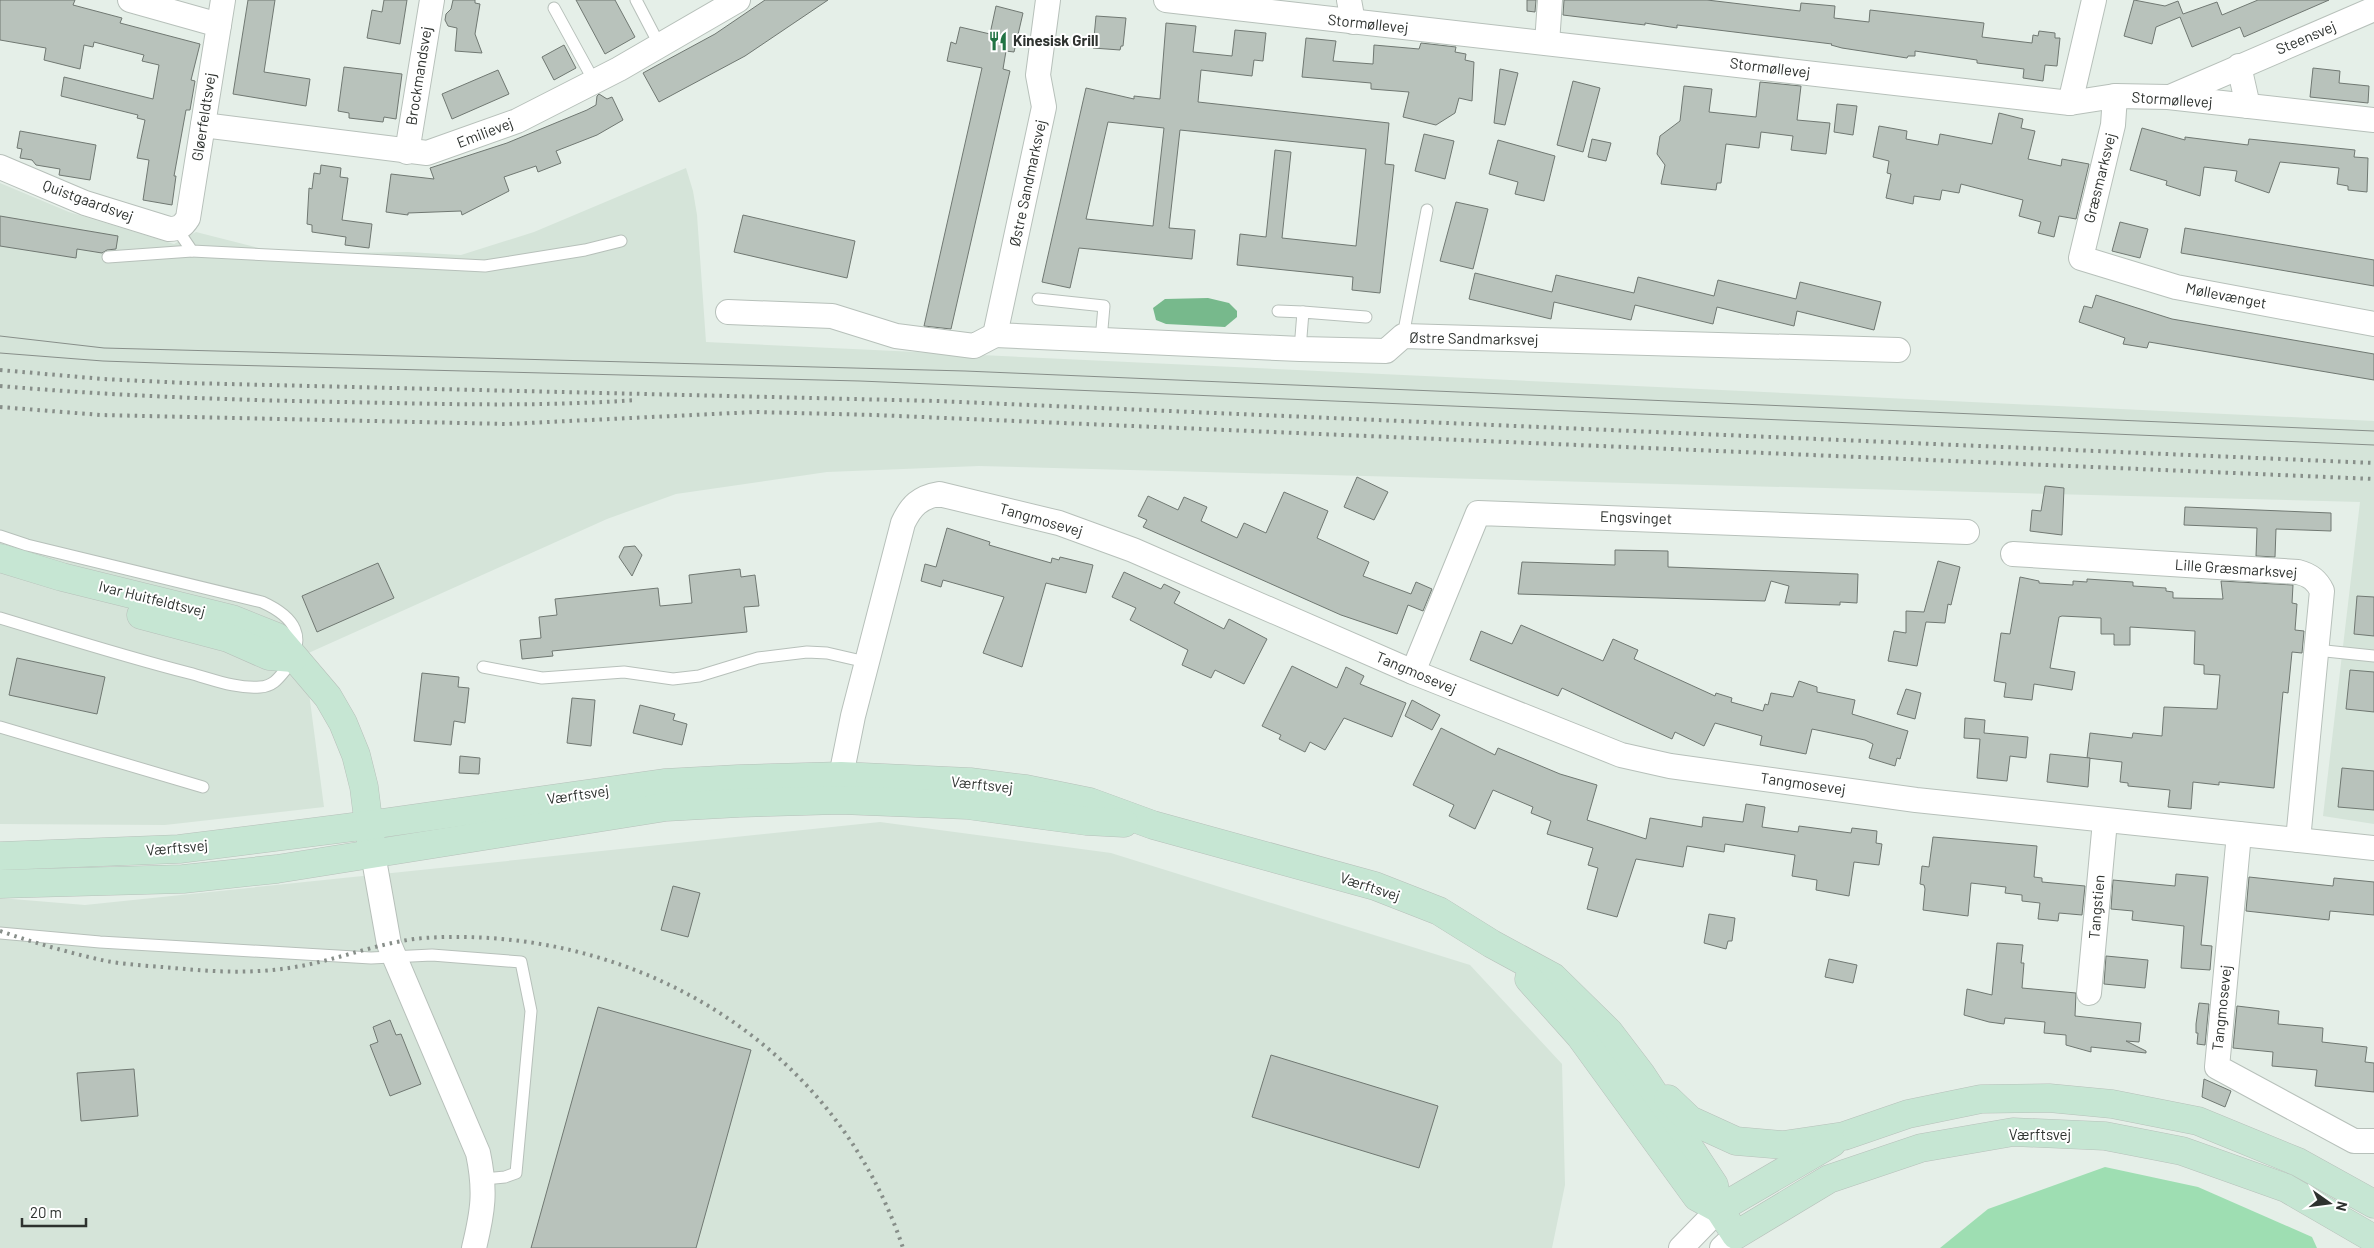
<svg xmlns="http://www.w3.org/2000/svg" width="2374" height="1248" font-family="Barlow,sans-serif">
	<rect width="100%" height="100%" fill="#e5efe8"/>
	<!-- built -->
	<g fill="#d5e4d9">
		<polygon points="686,168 693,191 697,215 706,342 2374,421 2374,824 2323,816 2360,502 979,466 827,472 676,494 607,519 304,655 324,807 165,825 0,824 0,183 69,212 174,244 196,232 282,254 408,252 461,255 534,232"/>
		<polygon points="880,822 1111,853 1470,965 1562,1064 1565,1185 1552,1248 0,1248 0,898 85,905"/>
	</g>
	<!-- green -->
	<polygon fill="#9edeb2" points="2105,1167 2198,1187 2312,1237 2317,1248 1940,1248 1988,1209"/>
	<!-- water -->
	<polygon fill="#77b98c" points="1208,298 1229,303 1237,311 1237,317 1225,327 1166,324 1156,320 1153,308 1165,299"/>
	<!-- building -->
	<g fill="#b8c2bb" stroke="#707872" fill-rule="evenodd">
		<polygon points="0,0 75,0 73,5 122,18 120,23 200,44 191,80 195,81 190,110 186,110 174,176 176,176 172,205 143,200 149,160 137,158 145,120 137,118 138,115 61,96 64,77 153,99 159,65 142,61 144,55 94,42 93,47 84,45 80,69 44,60 46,48 0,40"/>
		<polygon points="248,0 275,0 264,72 310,79 306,106 233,94"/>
		<polygon points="384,0 407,0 400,44 367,38 372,10 382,12"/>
		<polygon points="453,0 475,0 475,3 480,4 475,34 482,53 455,51 457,28 448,26 445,20 446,14 451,9"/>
		<polygon points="576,0 615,0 635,37 605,54"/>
		<polygon points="765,0 828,0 745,56 659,102 643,73 715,34"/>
		<polygon points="1527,0 1536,0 1535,12 1527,11"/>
		<polygon points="1564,0 1707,0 1800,11 1801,3 1835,6 1834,18 1869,22 1870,10 1984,23 1982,37 2032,43 2033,35 2038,36 2039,31 2055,33 2055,38 2060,38 2057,66 2045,65 2043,81 2023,78 2024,69 1977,63 1977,60 1915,51 1915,56 1908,56 1907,58 1842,48 1831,45 1832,44 1677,25 1677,28 1645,23 1645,25 1563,15"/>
		<polygon points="2134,0 2165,6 2178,1 2183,14 2217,2 2222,15 2258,0 2329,0 2244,37 2240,27 2192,47 2180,17 2156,27 2152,44 2124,36"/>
		<polygon points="996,6 1023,13 1014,52 1006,51 1003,69 1010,71 951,329 924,326 982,68 947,61 951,42 956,44 960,27 990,34"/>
		<polygon points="1096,16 1126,18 1123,46 1121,46 1120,50 1093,48"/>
		<path d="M1166,23L1196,26L1193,52L1232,56L1235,30L1266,33L1263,61L1254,60L1252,76L1201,70L1198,102L1389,123L1385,164L1394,165L1380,293L1352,290L1353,277L1237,265L1240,234L1266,237L1275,150L1291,152L1282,238L1356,246L1366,149L1180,130L1169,228L1195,230L1192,259L1079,248L1070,288L1042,282L1086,88L1134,99V96L1160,99ZM1108,122L1164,128L1153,226L1086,219Z"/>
		<polygon points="1306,38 1336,41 1333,61 1373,64 1374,45 1419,49 1421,43 1456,47 1455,52 1466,54 1465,60 1474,62 1472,101 1459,98 1455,113 1436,125 1403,117 1409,92 1371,89 1371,83 1302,77"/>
		<polygon points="564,45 576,68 554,80 542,57"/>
		<polygon points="344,67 402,74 396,119 384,117 383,122 349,118 349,113 338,111"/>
		<polygon points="2313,68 2340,71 2339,83 2369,86 2368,103 2310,97"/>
		<polygon points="1500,69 1518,73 1505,125 1494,123"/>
		<polygon points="498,70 509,94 452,119 442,94"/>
		<polygon points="1573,81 1600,88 1583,152 1557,145"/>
		<polygon points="1760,82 1801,86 1797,120 1830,123 1826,154 1791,150 1793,136 1761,132 1759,148 1726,144 1721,183 1717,183 1716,190 1661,184 1665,165 1657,154 1660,136 1680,121 1684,86 1712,89 1709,112 1756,117"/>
		<polygon points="599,94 607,99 612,97 623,120 597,135 556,151 561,163 538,172 536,166 504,177 509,191 462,215 461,211 408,213 408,215 386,212 391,174 434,179 430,168 507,143 587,110 596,105 597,96"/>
		<polygon points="1837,104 1857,106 1853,135 1834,132"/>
		<polygon points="1999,113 2023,119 2021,128 2035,131 2028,159 2061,166 2062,159 2089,164 2076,219 2059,216 2054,237 2038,233 2041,222 2019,216 2023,200 1961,184 1959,193 1942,190 1940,200 1914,196 1913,204 1886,198 1891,174 1887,173 1889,161 1873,157 1879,126 1907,131 1906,139 1938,145 1940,134 1992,144"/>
		<polygon points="2142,128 2185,140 2185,137 2248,145 2249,139 2355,150 2354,157 2368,158 2367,192 2348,190 2348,186 2337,184 2339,168 2280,162 2269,193 2235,181 2237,171 2204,167 2200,196 2166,185 2167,181 2130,170"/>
		<polygon points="20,131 96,145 90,180 59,175 60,169 36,165 32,160 20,158 22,149 17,148"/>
		<polygon points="1424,134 1454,141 1445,179 1415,171"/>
		<polygon points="1592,139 1611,143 1606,161 1588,157"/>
		<polygon points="1498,140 1555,156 1544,201 1515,194 1518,182 1489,174"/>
		<polygon points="321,165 341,168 340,177 348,178 342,220 372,224 369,248 345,245 346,237 312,232 312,225 307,224 309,188 312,189 314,173 320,174"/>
		<polygon points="1456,202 1488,209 1473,269 1440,261"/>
		<polygon points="743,215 855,241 847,278 734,252"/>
		<polygon points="0,216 118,236 116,249 107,250 102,253 77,249 76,258 0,246"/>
		<polygon points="2120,222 2148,229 2140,258 2112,251"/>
		<polygon points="2185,228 2374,260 2374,286 2181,253"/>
		<polygon points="1475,273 1552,292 1556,275 1634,293 1638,277 1714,296 1718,280 1796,299 1800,282 1881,302 1874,330 1797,311 1794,326 1717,307 1713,324 1635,305 1631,320 1554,302 1551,319 1469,299"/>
		<polygon points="2096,295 2172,319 2374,354 2374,380 2149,342 2147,348 2123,344 2125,338 2079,322 2084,306 2092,308"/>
		<polygon points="1357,477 1388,492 1374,520 1344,507"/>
		<polygon points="2045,486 2064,488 2062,535 2030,531 2032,510 2041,511"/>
		<polygon points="1284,492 1328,511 1317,538 1369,562 1363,576 1411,594 1416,582 1432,589 1423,611 1408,605 1397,634 1341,615 1143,527 1147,520 1138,516 1148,496 1178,510 1184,497 1207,507 1201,521 1237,538 1244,523 1266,533"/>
		<polygon points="2185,507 2331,513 2331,531 2276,529 2275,557 2256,556 2257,528 2184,525"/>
		<polygon points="947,528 990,542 989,545 1051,563 1052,558 1059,560 1060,557 1093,565 1086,593 1046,583 1022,667 983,653 1004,597 943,580 941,587 921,581 925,564 936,567"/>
		<polygon points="635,546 642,555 632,576 619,557 624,547"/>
		<polygon points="1615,550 1668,551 1668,567 1858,574 1857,603 1840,602 1840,605 1785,603 1789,586 1771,581 1765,601 1518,594 1522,562 1615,565"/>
		<polygon points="1938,561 1960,567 1951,605 1948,604 1945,623 1926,622 1917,666 1888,661 1894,631 1906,633 1906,611 1924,612"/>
		<polygon points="378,563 394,598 317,632 302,596"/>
		<polygon points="740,569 741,577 755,575 759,606 744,607 747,632 552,651 553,656 522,659 520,640 541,638 539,617 557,615 555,599 658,588 660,606 692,603 689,575"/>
		<polygon points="1124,572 1161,589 1164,584 1180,592 1174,603 1224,629 1229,619 1267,639 1244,684 1215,670 1211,678 1182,665 1188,650 1130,620 1136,608 1112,597"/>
		<polygon points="2020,577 2039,581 2039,583 2073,585 2073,581 2087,582 2087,579 2133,582 2133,586 2166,588 2166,591 2173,592 2173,598 2223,599 2221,581 2293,585 2292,603 2297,604 2295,630 2304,631 2302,653 2292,652 2288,693 2283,692 2274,788 2219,782 2219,785 2193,782 2191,809 2168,807 2170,790 2128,786 2128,783 2120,782 2122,762 2087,758 2090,733 2132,738 2133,733 2162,736 2164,707 2217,709 2220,675 2204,674 2204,665 2194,664 2195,631 2130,627 2130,645 2114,645 2114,634 2101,634 2101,618 2062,616 2059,617 2050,668 2075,672 2072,690 2034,684 2032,700 2004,697 2006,683 1994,681 2001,633 2010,634"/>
		<polygon points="2357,596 2374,597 2374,636 2354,634"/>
		<polygon points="1521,625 1603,661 1613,639 1638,650 1634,659 1715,696 1716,693 1732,698 1731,702 1763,711 1765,704 1768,705 1771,693 1793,697 1799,681 1817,687 1817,692 1855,700 1852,714 1908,731 1900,759 1897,758 1895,766 1869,758 1873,744 1865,740 1812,729 1806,754 1760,745 1762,736 1715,723 1704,746 1675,732 1672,739 1562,688 1558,696 1470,660 1481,631 1512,644"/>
		<polygon points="17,658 105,677 97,714 9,695"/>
		<polygon points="1292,666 1337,688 1346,667 1364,676 1360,684 1406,703 1392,737 1344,718 1325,750 1310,742 1305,752 1279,739 1281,735 1262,726"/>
		<polygon points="2350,670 2374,672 2374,712 2346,709"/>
		<polygon points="422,673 459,677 458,687 469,688 465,723 454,721 451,745 414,741"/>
		<polygon points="1906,689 1921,693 1915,719 1897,714"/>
		<polygon points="572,698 595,700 591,746 567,743"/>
		<polygon points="1412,700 1440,715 1432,730 1405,716"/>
		<polygon points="640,705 675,714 673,720 687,724 682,745 633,733"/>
		<polygon points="1965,718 1985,720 1984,733 2028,737 2026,758 2010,756 2007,781 1977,778 1980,739 1964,738"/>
		<polygon points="1441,728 1495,755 1498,748 1560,774 1597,785 1587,820 1646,839 1650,818 1702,827 1703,817 1743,822 1746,804 1765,807 1762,827 1798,832 1799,826 1851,833 1852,828 1877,831 1876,843 1882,844 1879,865 1854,862 1849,896 1816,890 1817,880 1792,876 1795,855 1725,844 1724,852 1687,846 1683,867 1636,859 1617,917 1587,909 1598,868 1588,865 1593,848 1547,834 1551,821 1531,813 1533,807 1493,790 1475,829 1449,816 1454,805 1413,785"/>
		<polygon points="2050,754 2090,758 2088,787 2047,782"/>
		<polygon points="460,756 480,758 479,774 459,773"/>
		<polygon points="2342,768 2374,771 2374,810 2338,807"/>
		<polygon points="1933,837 2037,846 2034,877 2042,878 2042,882 2085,886 2082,915 2059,913 2058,921 2038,919 2040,903 2022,901 2022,895 2005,893 2006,887 1971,883 1968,916 1923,910 1925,889 1924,885 1920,884 1922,866 1929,867"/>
		<polygon points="2176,874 2208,877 2201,945 2212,946 2210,970 2181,968 2184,926 2132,920 2133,911 2111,909 2113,880 2175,886"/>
		<polygon points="2249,877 2333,886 2334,878 2374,882 2374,915 2330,911 2329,920 2246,911"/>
		<polygon points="673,886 700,893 688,937 661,930"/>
		<polygon points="1709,914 1735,918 1732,941 1728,941 1726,949 1704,943"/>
		<polygon points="1997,943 2023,945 2021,963 2024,963 2022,988 2076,993 2075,1016 2141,1023 2139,1042 2126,1041 2146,1051 2146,1053 2091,1047 2091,1052 2066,1045 2066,1035 2044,1033 2045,1022 2005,1018 2004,1024 1989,1022 1964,1015 1967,989 1992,995"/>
		<polygon points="2106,956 2148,960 2145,988 2104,984"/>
		<polygon points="1829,959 1857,965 1853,983 1825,977"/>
		<polygon points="2199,1003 2209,1004 2205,1045 2197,1044 2198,1033 2196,1033 2196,1024"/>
		<polygon points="2237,1006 2279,1011 2278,1024 2323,1028 2322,1042 2367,1047 2365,1062 2374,1063 2374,1092 2315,1086 2317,1070 2272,1066 2273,1052 2233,1048"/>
		<polygon points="598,1007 751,1050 696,1248 531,1248"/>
		<polygon points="390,1020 396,1035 401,1034 421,1084 390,1096 370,1045 378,1042 373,1027"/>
		<polygon points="1271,1055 1438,1106 1419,1168 1252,1117"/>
		<polygon points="134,1069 138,1116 81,1121 77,1073"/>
		<polygon points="2204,1079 2231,1091 2225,1107 2202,1097"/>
	</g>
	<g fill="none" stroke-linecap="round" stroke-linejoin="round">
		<defs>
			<g id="lane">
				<polyline points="636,0 660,46"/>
				<polyline points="554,8 594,81"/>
				<polyline points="177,229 192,251 485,266 585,250 621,241"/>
				<polyline points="108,257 192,251"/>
				<polyline points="1038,299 1104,306 1101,340"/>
				<polyline points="1278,311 1303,312"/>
				<polyline points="1403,336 1427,210"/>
				<polyline points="1300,349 1303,312 1366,317"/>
				<path d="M0,536L27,545L262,602C295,617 308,637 286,669C278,679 273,686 260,687C236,689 212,679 189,673C126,657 63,637 0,618"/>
				<polyline points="2316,650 2374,656"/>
				<polyline points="483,667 542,678 624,672 673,679 699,676 758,658 807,652 827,653 866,662"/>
				<polyline points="0,727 203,787"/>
				<polyline points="0,933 100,942 371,958 432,955 521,962 531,1011 516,1173 505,1177 484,1179"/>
			</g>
			<g id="street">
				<polyline points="130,0 219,25"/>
				<polyline points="1048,0 1038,75 1044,107 995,335 1300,349 1386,351 1403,336 1898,350"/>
				<polyline points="1166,0 2070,103 2115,96 2168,97 2374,120"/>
				<polyline points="1349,0 1353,22"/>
				<polyline points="1547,43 1550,0"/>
				<polyline points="2239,66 2248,106"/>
				<polyline points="2115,96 2113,125 2081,258 2176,287 2374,324"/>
				<polyline points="2170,97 2374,9"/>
				<polyline points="2070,103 2094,0"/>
				<polyline points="203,125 427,153 517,121 619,69 738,0"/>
				<polyline points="407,152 432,0"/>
				<path d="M0,167L85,203L169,229C179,229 183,226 188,218L223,0"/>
				<polyline points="728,312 832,316 896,336 974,346 995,335"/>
				<path d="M2013,554L2298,572C2310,575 2317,580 2322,591L2298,840"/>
				<polyline points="1413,672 1478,513 1967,532"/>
				<path d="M840,793L841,776L853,716L903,523C911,506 920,497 939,494L1059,523L1133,550L1413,672L1621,755L1670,766L1916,800L2374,848"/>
				<polyline points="2239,834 2217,1067 2354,1141 2374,1141"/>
				<path d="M373,854L389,944L478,1153C486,1191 483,1211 474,1248"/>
				<polyline points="2089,993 2105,821"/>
				<polyline points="1681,1248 1719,1209"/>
				<polyline points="1722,1248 1736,1235"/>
			</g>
			<g id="secondary">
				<polyline points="0,558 62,577 232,619 277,637 328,697 343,723 356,755 364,787 371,843"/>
				<polyline points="141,615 228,638 269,656 293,658"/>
				<polyline points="0,856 179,849 369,825 664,783 738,779 841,776 970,782 1026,789 1090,802 1153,825 1375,886 1439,911 1492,944 1553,977 1609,1032 1641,1074 1714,1185 1719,1209 1736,1235 1829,1179 1921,1148 2013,1132 2105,1136 2182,1151 2286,1188 2374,1239"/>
				<polyline points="0,884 183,879 277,869 666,807 739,803 840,800 967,805 1086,821 1124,823"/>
				<polyline points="1529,979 1580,1036 1697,1197 1719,1209"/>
				<polyline points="1668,1099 1690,1120 1736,1141 1783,1145 1844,1136 1908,1114 1981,1099 2049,1098 2112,1104 2198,1121 2298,1162 2374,1204"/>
				<polyline points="1719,1209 1832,1143"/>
			</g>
		</defs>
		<!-- lane casing -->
		<use href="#lane" stroke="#b7c0ba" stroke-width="13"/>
		<!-- street casing -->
		<use href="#street" stroke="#b7c0ba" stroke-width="26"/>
		<!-- secondary casing -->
		<use href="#secondary" stroke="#b7c0ba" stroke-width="29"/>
		<!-- lane -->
		<use href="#lane" stroke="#fff" stroke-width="11"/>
		<!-- street -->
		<use href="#street" stroke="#fff" stroke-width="24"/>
		<!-- secondary -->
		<use href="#secondary" stroke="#c6e6d3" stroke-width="28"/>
		<!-- tram -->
		<g stroke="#878e89" stroke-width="1">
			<polyline points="0,336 104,348 965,371 2374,431"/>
			<polyline points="0,353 103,361 187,364 860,381 2374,445"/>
		</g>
		<!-- rail -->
		<g stroke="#878e89" stroke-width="4" stroke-dasharray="2.5 5" stroke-linecap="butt">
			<polyline points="0,370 103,379 186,383 937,401 2374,463"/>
			<path d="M0,386C115,396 229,400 344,402C442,404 538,407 636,400"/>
			<polyline points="0,407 101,415 507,424 755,412 875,415 2374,479"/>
			<path d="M0,931C35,943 70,953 106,961C128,965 152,966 174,968C215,972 254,974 295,967C338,960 380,942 423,938C635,924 835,1044 903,1248"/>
		</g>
	</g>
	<!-- icons -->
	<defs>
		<symbol id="restaurant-bare" viewBox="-9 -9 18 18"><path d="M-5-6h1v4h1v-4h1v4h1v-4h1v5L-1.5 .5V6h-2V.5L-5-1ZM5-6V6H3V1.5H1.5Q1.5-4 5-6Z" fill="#217343" stroke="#fff" stroke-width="2.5" paint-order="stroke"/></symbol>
	</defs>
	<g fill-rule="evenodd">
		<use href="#restaurant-bare" x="984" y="27" width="28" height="28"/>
	</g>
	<g text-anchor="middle" stroke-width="4" stroke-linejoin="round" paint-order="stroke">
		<!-- street labels -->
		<g font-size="15" fill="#2e322f" stroke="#fff">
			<text transform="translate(1368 24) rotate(6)" y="5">Stormøllevej</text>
			<text transform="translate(2306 38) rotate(-23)" y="5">Steensvej</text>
			<text transform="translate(1770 68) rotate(7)" y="5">Stormøllevej</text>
			<text transform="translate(419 76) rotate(-81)" y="5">Brockmandsvej</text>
			<text transform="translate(2172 100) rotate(4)" y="5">Stormøllevej</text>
			<text transform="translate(204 117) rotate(-81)" y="5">Gløerfeldtsvej</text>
			<text transform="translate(485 133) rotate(-21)" y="5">Emilievej</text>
			<text transform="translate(2100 178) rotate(-76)" y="5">Græsmarksvej</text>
			<text transform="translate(1028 183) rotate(-78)" y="5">Østre Sandmarksvej</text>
			<text transform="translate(88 201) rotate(20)" y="5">Quistgaardsvej</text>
			<text transform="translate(2226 296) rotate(11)" y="5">Møllevænget</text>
			<text transform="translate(1474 339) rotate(1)" y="5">Østre Sandmarksvej</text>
			<text transform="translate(1636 518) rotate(2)" y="5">Engsvinget</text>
			<text transform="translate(1041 520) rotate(16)" y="5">Tangmosevej</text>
			<text transform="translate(2236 569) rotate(4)" y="5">Lille Græsmarksvej</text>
			<text transform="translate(152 599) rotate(14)" y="5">Ivar Huitfeldtsvej</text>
			<text transform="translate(1416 673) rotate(23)" y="5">Tangmosevej</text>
			<text transform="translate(1803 784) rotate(8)" y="5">Tangmosevej</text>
			<text transform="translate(982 785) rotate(6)" y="5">Værftsvej</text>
			<text transform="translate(578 795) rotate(-8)" y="5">Værftsvej</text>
			<text transform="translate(177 848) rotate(-5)" y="5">Værftsvej</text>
			<text transform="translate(1370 887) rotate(18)" y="5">Værftsvej</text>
			<text transform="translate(2097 907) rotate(-85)" y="5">Tangstien</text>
			<text transform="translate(2222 1008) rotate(-84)" y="5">Tangmosevej</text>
			<text x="2040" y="1140">Værftsvej</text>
		</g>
		<!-- poi labels -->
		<g font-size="15" font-weight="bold" fill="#2e322f" stroke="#fff" text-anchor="start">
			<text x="1013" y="46">Kinesisk Grill</text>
		</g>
	</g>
	<!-- north arrow -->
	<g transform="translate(2329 1203) rotate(104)" stroke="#ffffff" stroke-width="4" paint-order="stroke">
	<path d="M0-4L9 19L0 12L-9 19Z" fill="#2e322f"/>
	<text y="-8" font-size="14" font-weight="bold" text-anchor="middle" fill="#2e322f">N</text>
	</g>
	<!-- scale -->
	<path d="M22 1218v8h64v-8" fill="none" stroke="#2e322f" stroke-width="2.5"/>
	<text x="30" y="1218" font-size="15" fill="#2e322f" stroke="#ffffff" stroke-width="4" paint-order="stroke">20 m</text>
</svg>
